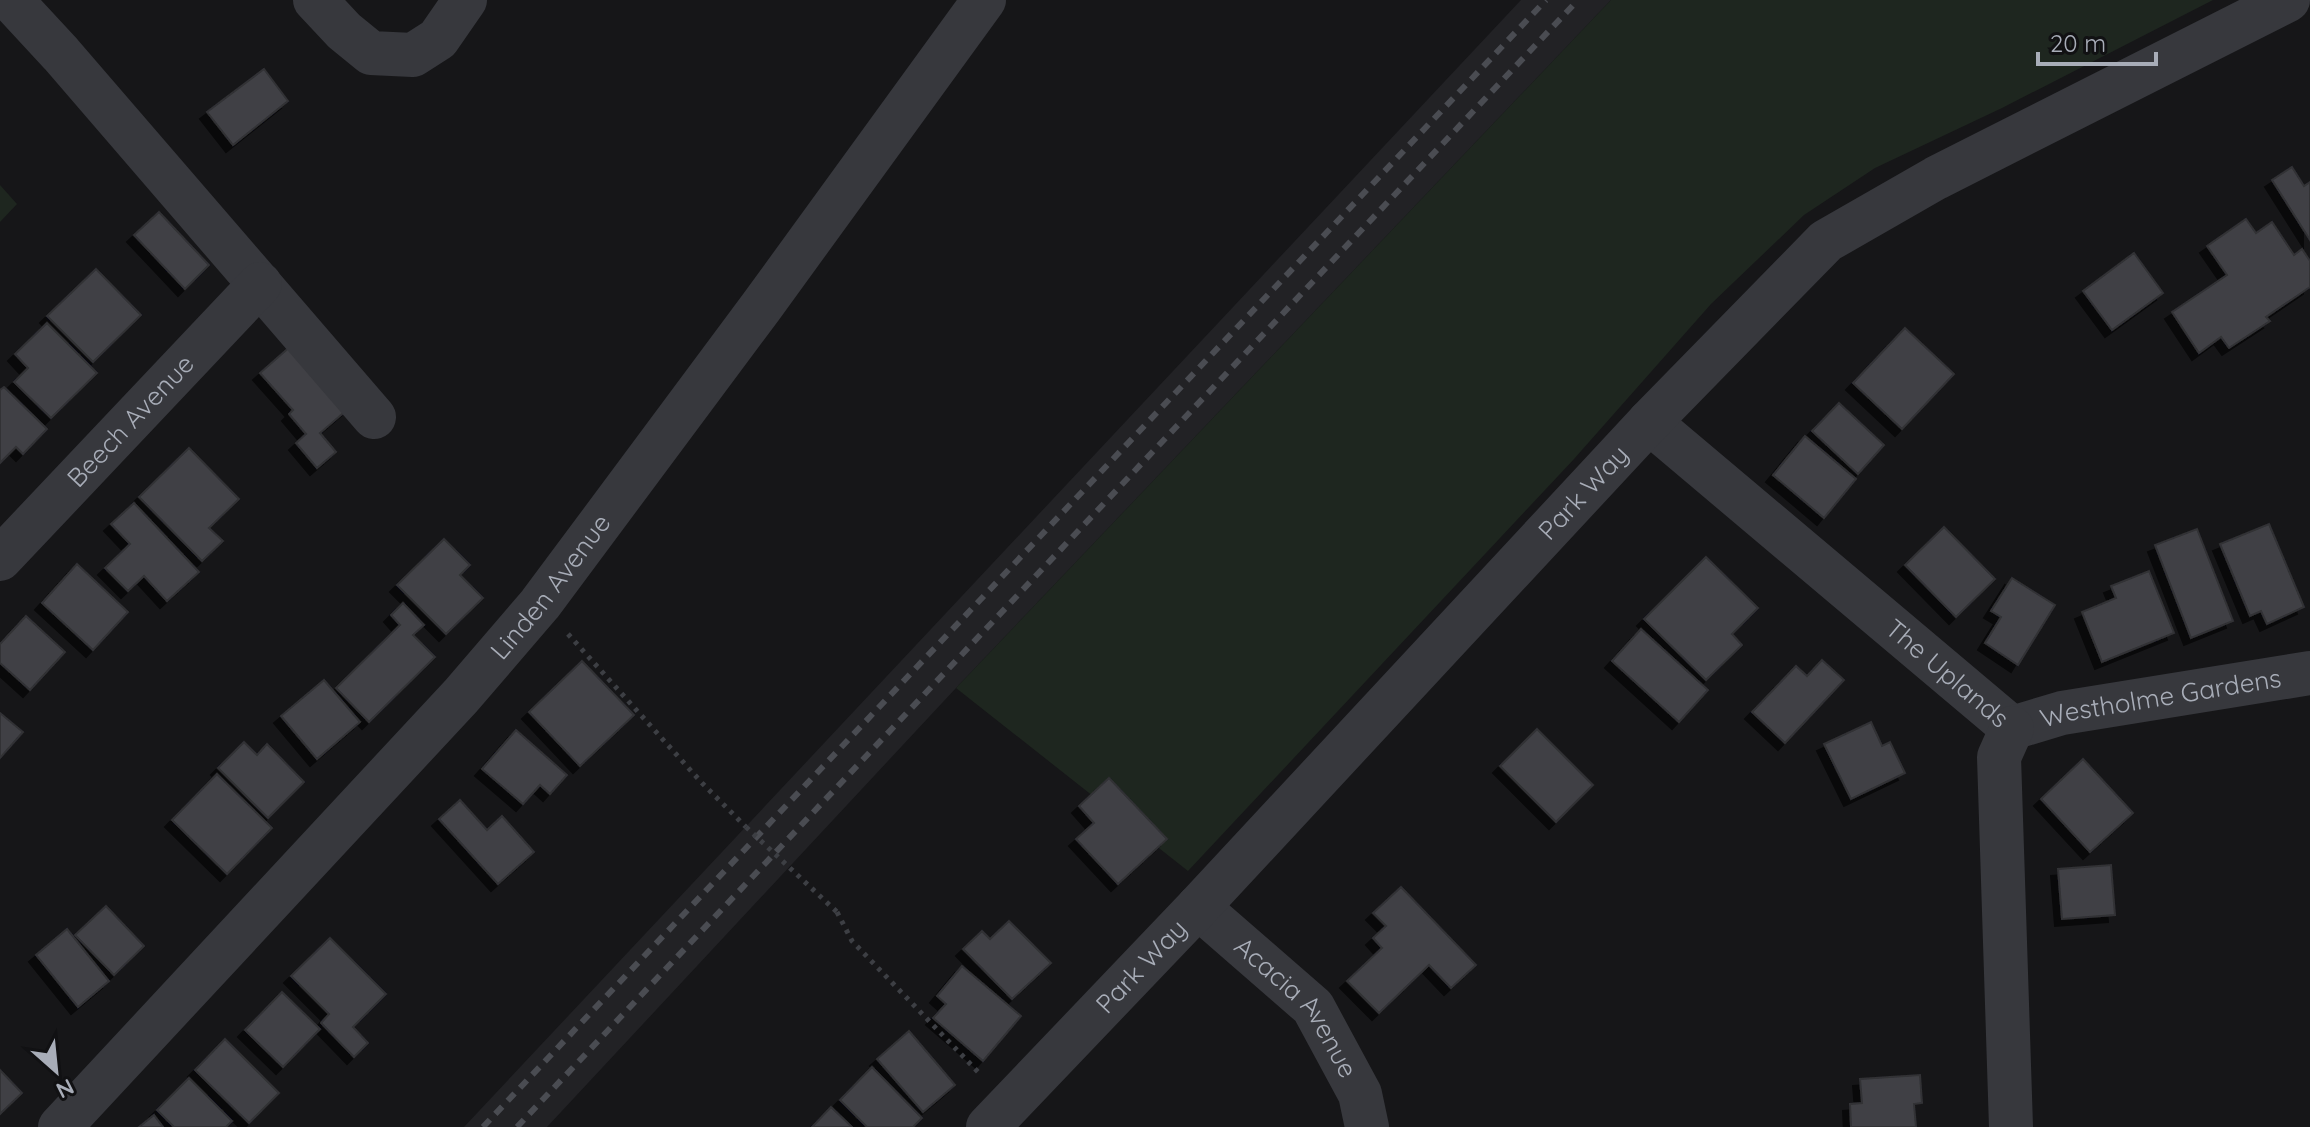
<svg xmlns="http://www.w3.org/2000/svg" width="2310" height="1127" font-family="Quicksand,sans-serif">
	<defs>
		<filter id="shadow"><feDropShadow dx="-7" dy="7" stdDeviation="0" flood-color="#0009"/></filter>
	</defs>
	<rect width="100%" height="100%" fill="#161618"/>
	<!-- built -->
	<polygon fill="#222225" points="1521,0 1611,0 956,688 547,1127 464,1127"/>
	<!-- green -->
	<g fill="#1e261f">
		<polygon points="1611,0 2213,0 2002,108 1875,168 1804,215 1711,304 1574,459 1188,871 956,688"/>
		<polygon points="0,185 17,204 0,222"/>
	</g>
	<!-- building -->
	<g fill="#404145" stroke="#303034" stroke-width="2" filter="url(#shadow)">
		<polygon points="264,69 288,101 233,145 207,112"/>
		<polygon points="2292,167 2304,186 2310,182 2310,240 2272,180"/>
		<polygon points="159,212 209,265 185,289 134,235"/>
		<polygon points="2246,219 2256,233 2272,222 2294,255 2302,249 2310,261 2310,287 2266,317 2270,321 2229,348 2221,337 2199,353 2172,312 2227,275 2207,246"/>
		<polygon points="2134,253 2163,293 2112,330 2083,291"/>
		<polygon points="96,269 141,315 93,362 47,316"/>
		<polygon points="47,323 97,373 51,418 14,382 28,368 15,354"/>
		<polygon points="1905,328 1954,374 1902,429 1853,383"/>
		<polygon points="292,345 348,409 320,433 336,452 317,468 296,443 306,434 289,414 293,410 260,373"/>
		<polygon points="4,387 47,429 23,454 16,447 0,463 0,390"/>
		<polygon points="1839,403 1884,445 1858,474 1812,431"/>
		<polygon points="1805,436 1856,479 1824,518 1773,475"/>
		<polygon points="189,448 239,499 209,528 223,541 202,561 139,497"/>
		<polygon points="134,503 199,572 167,601 144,576 128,591 105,568 130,544 111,524"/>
		<polygon points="2269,524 2304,607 2267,624 2261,611 2250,616 2220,544"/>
		<polygon points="1944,527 1995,579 1956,617 1905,565"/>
		<polygon points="2197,529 2233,621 2191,638 2155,545"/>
		<polygon points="444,539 470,565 460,575 483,598 446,634 397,585"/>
		<polygon points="1706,557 1758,608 1732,634 1742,645 1706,680 1644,619"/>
		<polygon points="77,564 128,612 93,650 42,603"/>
		<polygon points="2149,571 2174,633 2102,662 2082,612 2116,598 2111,586"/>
		<polygon points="2012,578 2055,605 2018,665 1985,643 2001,617 1991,611"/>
		<polygon points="403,603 424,625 413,635 435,657 369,722 336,688 400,625 391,615"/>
		<polygon points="26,616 65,652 30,690 0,663 0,644"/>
		<polygon points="1641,629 1708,690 1679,722 1612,661"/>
		<polygon points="1822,660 1844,680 1785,743 1752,712 1796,666 1807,676"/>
		<polygon points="582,661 634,715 580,766 529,712"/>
		<polygon points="324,680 360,722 317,759 281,716"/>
		<polygon points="0,713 23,732 0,758"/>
		<polygon points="1871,722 1882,746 1890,742 1905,773 1851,799 1824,744"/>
		<polygon points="1537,729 1593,785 1556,822 1500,766"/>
		<polygon points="516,730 567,775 550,794 540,785 523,804 482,769"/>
		<polygon points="244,742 257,755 267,744 304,782 268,818 218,768"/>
		<polygon points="2083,759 2133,813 2090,852 2041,799"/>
		<polygon points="217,774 272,828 227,874 172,820"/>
		<polygon points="1109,778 1167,839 1118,884 1076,839 1094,823 1079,806"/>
		<polygon points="460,800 487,830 502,816 534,852 498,884 439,819"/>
		<polygon points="2111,865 2115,915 2062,919 2058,869"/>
		<polygon points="1401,887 1476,965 1451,988 1429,965 1379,1013 1347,981 1382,948 1373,938 1386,926 1373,913"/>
		<polygon points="106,906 144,946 114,975 75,935"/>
		<polygon points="1009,921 1051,963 1012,999 963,949 982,931 990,939"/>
		<polygon points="67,929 109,981 78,1007 36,955"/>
		<polygon points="330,938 386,994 353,1027 368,1043 354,1057 321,1023 329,1014 291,976"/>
		<polygon points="962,966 1021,1016 983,1061 933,1018 946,1004 937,996"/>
		<polygon points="282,992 320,1029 283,1067 245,1030"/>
		<polygon points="909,1031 955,1085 923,1112 877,1059"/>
		<polygon points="225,1039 279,1093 249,1123 195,1070"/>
		<polygon points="872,1067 922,1118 913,1127 867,1127 840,1100"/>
		<polygon points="0,1070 22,1093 0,1114"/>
		<polygon points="1920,1075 1922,1103 1914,1104 1916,1127 1851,1127 1850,1104 1862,1103 1860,1079"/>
		<polygon points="189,1078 232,1121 226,1127 174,1127 157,1110"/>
		<polygon points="831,1107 852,1127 812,1127"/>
		<polygon points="154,1115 163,1127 139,1127"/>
	</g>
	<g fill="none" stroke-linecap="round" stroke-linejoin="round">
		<!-- path -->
		<g stroke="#3d3f44" stroke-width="5" stroke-dasharray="4 6" stroke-linecap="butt">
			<polyline points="568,634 702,783 746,827"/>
			<polyline points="837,912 852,941 981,1075"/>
		</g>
		<!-- minor -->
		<g stroke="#37383d" stroke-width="44">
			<polyline points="11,0 61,54 374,417"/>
			<polyline points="315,0 344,31 371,53 413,55 438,39 465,0"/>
			<path id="s1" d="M1649,422L2012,728"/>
			<path id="s2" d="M0,559L260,284"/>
			<path id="s3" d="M2012,728L2062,713L2310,673"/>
			<path id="s4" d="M1198,907L1313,1007L1360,1094L1367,1127"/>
			<path id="s5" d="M60,1127L461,696L540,604L761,307L984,0"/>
			<path id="s6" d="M988,1127L1198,907L1649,422L1826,241L1936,178L2288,0"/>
			<polyline points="2011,1127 1999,757 2012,728"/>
		</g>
		<!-- rail -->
		<g stroke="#4a4c52" stroke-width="6" stroke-dasharray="10 8" stroke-linecap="butt">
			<polyline points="483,1127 1546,0"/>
			<polyline points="517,1127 1578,0"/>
		</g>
		<!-- path-bridge -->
		<polyline stroke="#3d3f44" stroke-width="5" stroke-dasharray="4 6" stroke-linecap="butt" points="746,827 837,912"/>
	</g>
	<g text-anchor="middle" stroke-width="6" stroke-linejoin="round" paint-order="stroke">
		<!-- street labels -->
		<g font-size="26" fill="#a8adb8" stroke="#111113">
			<text dy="9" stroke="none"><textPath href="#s2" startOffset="190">Beech Avenue</textPath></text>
			<text dy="9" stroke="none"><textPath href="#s6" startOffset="870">Park Way</textPath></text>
			<text dy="9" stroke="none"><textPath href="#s5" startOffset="730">Linden Avenue</textPath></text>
			<text dy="9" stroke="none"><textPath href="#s1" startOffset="390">The Uplands</textPath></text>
			<text dy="9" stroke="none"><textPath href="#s3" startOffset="152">Westholme Gardens</textPath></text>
			<text dy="9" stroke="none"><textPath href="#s6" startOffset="222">Park Way</textPath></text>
			<text dy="9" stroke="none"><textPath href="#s4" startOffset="142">Acacia Avenue</textPath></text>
		</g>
	</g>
	<!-- north arrow -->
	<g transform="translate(56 1071) rotate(153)" stroke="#111113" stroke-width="6" paint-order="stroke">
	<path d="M0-6L14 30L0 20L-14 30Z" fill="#a8adb8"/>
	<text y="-12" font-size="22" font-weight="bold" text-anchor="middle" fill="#a8adb8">N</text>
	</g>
	<!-- scale -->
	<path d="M2038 52v12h118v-12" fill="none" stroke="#a8adb8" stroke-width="4"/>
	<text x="2050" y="52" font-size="24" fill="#a8adb8" stroke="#111113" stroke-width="6" paint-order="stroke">20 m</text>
</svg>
